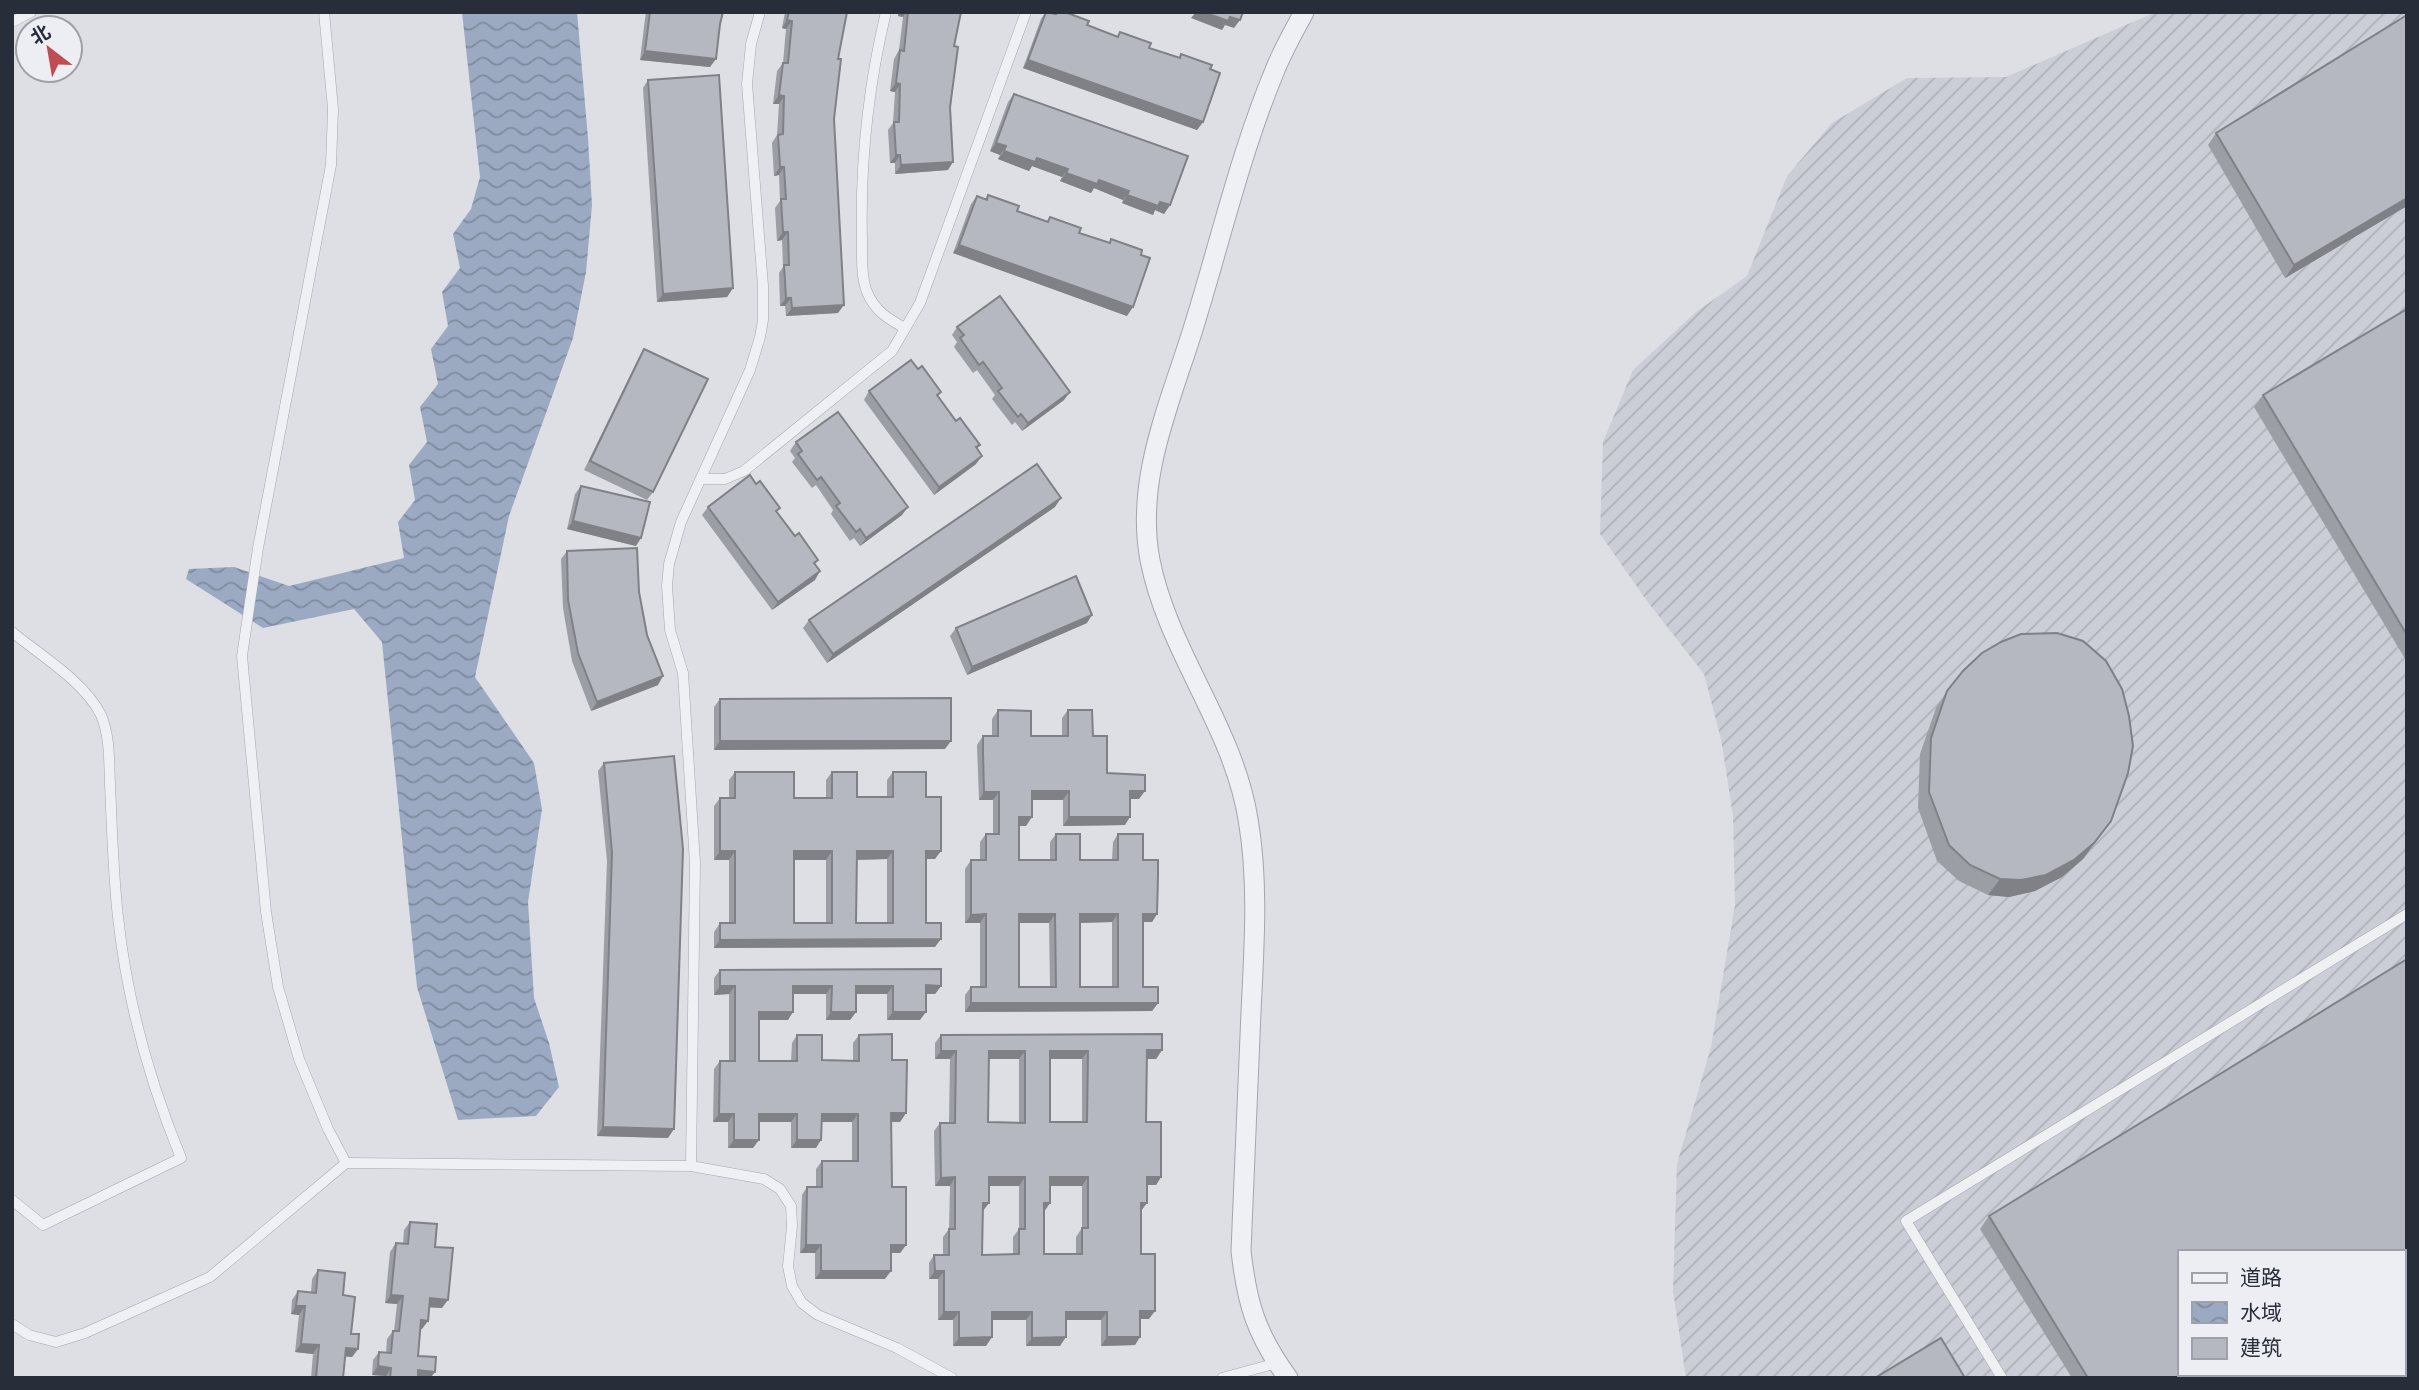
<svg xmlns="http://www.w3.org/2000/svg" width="2419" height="1390" font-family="Montserrat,'Noto Sans SC',sans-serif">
	<defs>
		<pattern id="industrial-furrows" width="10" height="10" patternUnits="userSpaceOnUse" patternTransform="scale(1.75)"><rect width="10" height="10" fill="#cbced6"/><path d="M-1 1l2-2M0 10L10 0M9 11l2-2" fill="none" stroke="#aeb1b8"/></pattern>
		<pattern id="water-waves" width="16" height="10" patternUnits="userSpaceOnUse" patternTransform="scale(1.75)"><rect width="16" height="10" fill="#9baac2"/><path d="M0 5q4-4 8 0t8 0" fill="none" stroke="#7e8b9f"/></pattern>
	</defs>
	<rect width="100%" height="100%" fill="#dddfe5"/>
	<!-- industrial -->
	<path fill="url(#industrial-furrows)" fill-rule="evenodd" d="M2156,12H2407V1378H1686L1673,1291L1677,1164L1711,1047L1735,905L1733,816L1721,739L1704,674L1647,601L1600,534L1603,442L1633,370L1696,312L1747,276L1787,176L1832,123L1907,78L2006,77ZM2179,1252H2403V1374H2179Z"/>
	<!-- water -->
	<polygon fill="url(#water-waves)" points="462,12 577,12 588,138 592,205 586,272 573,338 509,516 475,677 534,763 542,809 528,902 534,998 549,1043 559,1087 536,1116 458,1120 417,987 382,642 354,609 263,628 186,579 189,569 234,567 289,586 404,558 398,522 415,500 409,465 427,442 420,407 438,384 431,349 448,326 442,292 460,268 453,234 471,209 480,177"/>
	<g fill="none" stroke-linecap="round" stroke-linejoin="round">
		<defs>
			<g id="service">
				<polyline points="324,12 333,109 331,165 258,548 242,656 266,912 278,987 299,1059 328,1129 346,1163"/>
				<path d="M886,12C868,87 860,162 862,240C862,255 861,278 867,292C875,311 888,319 905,328"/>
				<polyline points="12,22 31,12"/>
				<polyline points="702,479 725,479 744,471 892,351 920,303 1026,12"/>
				<path d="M12,632C40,655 85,682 101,715C110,736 109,761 110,784C112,828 113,873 118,917C127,1001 149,1080 181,1158L43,1225L12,1200"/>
				<polyline points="691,1166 695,863 683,673 670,630 667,586 669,564 681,522 750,370 760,337 763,320 763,286 747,84 751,44 760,12"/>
				<polyline points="12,1324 29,1335 56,1342 85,1333 210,1277 346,1163 691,1166 764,1179 780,1189 791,1206 792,1226 788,1266 792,1286 802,1303 818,1315 897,1348 952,1378"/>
				<polyline points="1222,1378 1277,1363"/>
				<polyline points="2002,1378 1906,1221 2407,914"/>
			</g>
			<path id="minor" d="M1288,1378C1256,1334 1247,1304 1241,1251C1244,1171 1248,1092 1251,1012C1254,948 1259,883 1248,819C1233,726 1168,652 1150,560C1134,475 1174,395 1197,316C1222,234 1242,149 1275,70C1283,50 1294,31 1304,12"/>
		</defs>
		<!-- service casing -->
		<use href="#service" stroke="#a3a6ae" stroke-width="11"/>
		<!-- minor casing -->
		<use href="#minor" stroke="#a3a6ae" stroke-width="21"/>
		<!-- service -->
		<use href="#service" stroke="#eff0f4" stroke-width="10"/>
		<!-- minor -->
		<use href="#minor" stroke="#eff0f4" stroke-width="19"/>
	</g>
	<!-- wall -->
	<g fill="#9c9ea6" fill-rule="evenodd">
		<polygon points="646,12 723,12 710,67 640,60 645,19"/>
		<polygon points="785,12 847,12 838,59 834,119 838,313 786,316 785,306 780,306 779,273 783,267 782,240 777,241 775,208 780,201 779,175 774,176 772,143 777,135 779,104 773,104 777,71 783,63 786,29 782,28"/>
		<polygon points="898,12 961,12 954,46 948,170 895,174 895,163 890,163 888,130 893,123 895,92 890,91 894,59 899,50 903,17 898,16"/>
		<polygon points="1046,12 1055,14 1056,12 1065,12 1087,25 1117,36 1120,32 1149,48 1178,58 1181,54 1210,69 1203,122 1197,130 1023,68 1041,19"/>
		<polygon points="2407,15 2407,206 2285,278 2208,145 2216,133"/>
		<polygon points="648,80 733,288 727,297 657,302 643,88"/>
		<polygon points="1014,94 1170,205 1164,214 1155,210 1153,215 1122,203 1123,200 1094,188 1091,193 1060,181 1062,177 1032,166 1029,171 998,159 1000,155 990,151 1008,102"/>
		<polygon points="988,195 1017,211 1047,221 1050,217 1079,233 1109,243 1111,239 1127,316 953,253 971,204 977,196 985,199"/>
		<polygon points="2407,309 2407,662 2254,407 2263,395"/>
		<polygon points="957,327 1064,400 1022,431 1015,422 1012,425 992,399 995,395 977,370 973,373 954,347 957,342 952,335"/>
		<polygon points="644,349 653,492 647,500 584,470 639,357"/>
		<polygon points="918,369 941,392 938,396 956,421 980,445 977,449 976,464 934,495 864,400 869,391"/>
		<polygon points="796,442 902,515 860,546 854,538 850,541 831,514 833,510 816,485 812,488 792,462 795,458 790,451"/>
		<polygon points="581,486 636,546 567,529 575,494"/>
		<polygon points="708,507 777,512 795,536 818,560 815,564 815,580 772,610 702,515"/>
		<polygon points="1055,507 827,663 803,628 809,620"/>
		<polygon points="567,551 639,592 658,685 591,711 572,661 563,608 561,559"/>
		<polygon points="1087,623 967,675 950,636 956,628"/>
		<polygon points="1947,691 2111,821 2083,859 2062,877 2035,891 2009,897 1988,895 1959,881 1937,861 1918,808 1920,754 1936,708"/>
		<polygon points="720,699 945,749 714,750 714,707"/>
		<path d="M998,710L1031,736H1062V718L1068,710L1093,736L1107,773L1139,799H1130L1125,825L1063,826V800H1032L1026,826H1019V860H1050V842L1056,834L1080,860H1112L1113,842L1118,834L1143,860L1157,914L1152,922H1143V987L1158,1003L1152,1011L965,1012V995L971,987H980V923H965V869L971,860H980V842L986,834H993V800H979L977,745L983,736H992V719ZM1112,922V987H1080V923ZM1019,923H1049L1050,987H1019Z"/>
		<polygon points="604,763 668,1138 597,1136 607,861 598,771"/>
		<path d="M735,772L794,798H826V780L832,772L857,797H887V780L893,772L926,797L935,859H926V923L935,947L714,948V932L720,923H729V860H714V806L720,798H729V780ZM887,859V923H856V860ZM794,860H826V923H794Z"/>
		<polygon points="720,970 941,986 935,994 926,994 920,1020 887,1020 887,994 856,994 856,1012 850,1020 826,1020 826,994 793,994 788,1020 759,1020 759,1061 791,1061 792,1043 797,1035 822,1060 853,1061 853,1043 859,1035 892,1060 906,1113 900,1122 891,1122 892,1187 906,1245 900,1253 891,1253 885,1279 815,1279 815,1253 800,1253 802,1195 807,1187 816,1187 816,1169 822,1161 852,1161 852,1122 822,1122 816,1148 791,1148 791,1122 759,1122 753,1148 728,1148 728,1122 713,1122 714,1069 720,1061 729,1061 729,994 714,995 714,978"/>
		<path d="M941,1035L1162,1050L1156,1059H1147L1146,1122L1161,1177L1156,1185H1147L1141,1211V1254L1149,1319H1140L1135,1345L1101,1346V1320H1066L1060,1346H1026V1320H992L986,1346H953V1320H938V1279H929V1263L934,1255H943V1237L949,1229L950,1186H935L934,1131L940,1123H949L950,1059H935V1043ZM989,1059H1019V1123L988,1122ZM1050,1059H1082V1122H1050ZM989,1186H1019V1229L1013,1237V1254L982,1255L983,1211ZM1050,1186H1082V1228L1076,1237V1254H1044V1212Z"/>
		<polygon points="1989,1216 2407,1378 2072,1378 1980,1229"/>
		<polygon points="410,1222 435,1247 442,1308 429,1307 422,1329 421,1329 418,1356 435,1372 430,1378 385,1378 386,1376 372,1375 373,1360 379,1352 386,1353 387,1339 393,1331 394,1331 397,1304 385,1303 390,1252 396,1243 403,1244 404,1230"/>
		<polygon points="318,1270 343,1295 351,1334 358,1349 352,1357 345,1356 343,1378 311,1378 313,1354 295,1352 299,1315 291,1314 292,1300 298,1291 311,1293 312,1279"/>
	</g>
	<!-- shaded-wall -->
	<g fill="#7f8187">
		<polygon points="900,12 906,12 903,17 898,16"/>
		<polygon points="1196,12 1203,12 1230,17 1240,20 1234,28 1225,25 1222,30 1191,18"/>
		<polygon points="787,20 792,21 786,29 782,28"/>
		<polygon points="645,51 716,59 710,67 640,60"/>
		<polygon points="1028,60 1203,122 1197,130 1023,68"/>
		<polygon points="896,83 900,84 895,92 890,91"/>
		<polygon points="779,95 784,96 779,104 773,104"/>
		<polygon points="996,143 1006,146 1000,155 990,151"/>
		<polygon points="1004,151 1037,158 1068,169 1062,177 1032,166 1029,171 998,159"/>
		<polygon points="896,155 900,155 895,163 890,163"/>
		<polygon points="953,162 948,170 895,174 901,165"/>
		<polygon points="780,167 784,167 779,175 774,176"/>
		<polygon points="1066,173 1099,180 1129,191 1123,200 1094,188 1091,193 1060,181"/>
		<polygon points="1127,195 1160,202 1170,205 1164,214 1155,210 1153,215 1122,203"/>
		<polygon points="2407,198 2407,206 2285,278 2294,265"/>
		<polygon points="783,232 788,232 782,240 777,241"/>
		<polygon points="959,245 1133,307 1127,316 953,253"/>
		<polygon points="733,288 727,297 657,302 663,294"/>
		<polygon points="786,298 791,298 785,306 780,306"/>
		<polygon points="844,305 838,313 786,316 792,308"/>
		<polygon points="1070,392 1064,400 1022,431 1028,423"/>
		<polygon points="982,456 976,464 934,495 939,487"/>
		<polygon points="1061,498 1055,507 827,663 833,654"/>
		<polygon points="908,507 902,515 860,546 866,538"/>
		<polygon points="573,521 641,538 636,546 567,529"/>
		<polygon points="820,571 815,580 772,610 778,602"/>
		<polygon points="1092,615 1087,623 967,675 972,667"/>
		<polygon points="663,676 658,685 591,711 597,702"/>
		<polygon points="720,741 951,741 945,749 714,750"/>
		<polygon points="1032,791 1069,791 1063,800 1027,800"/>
		<polygon points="1130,791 1145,791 1139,799 1125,799"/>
		<polygon points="984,792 999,792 993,800 979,800"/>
		<polygon points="1019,817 1032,817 1026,826 1013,826"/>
		<polygon points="1069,817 1130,817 1125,825 1063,826"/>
		<polygon points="2111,821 2083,859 2062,877 2035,891 2009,897 1988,895 2000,879"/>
		<polygon points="720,851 735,851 729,860 714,860"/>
		<polygon points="794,851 832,851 826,860 788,860"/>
		<polygon points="857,851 893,851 887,859 851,860"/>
		<polygon points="926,851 941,851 935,859 920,859"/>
		<polygon points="986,914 980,923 965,923 971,915"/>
		<polygon points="1019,914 1055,914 1049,923 1013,923"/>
		<polygon points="1080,914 1118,914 1112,922 1074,923"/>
		<polygon points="1143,914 1157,914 1152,922 1137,922"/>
		<polygon points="941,939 935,947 714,948 720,940"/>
		<polygon points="926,985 941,986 935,994 920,994"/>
		<polygon points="720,986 735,986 729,994 714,995"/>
		<polygon points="793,986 832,986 826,994 788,994"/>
		<polygon points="856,986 893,986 887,994 850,994"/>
		<polygon points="971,1003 1158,1003 1152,1011 965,1012"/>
		<polygon points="759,1012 793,1012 788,1020 753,1020"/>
		<polygon points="831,1012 856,1012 850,1020 826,1020"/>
		<polygon points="893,1012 926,1012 920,1020 887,1020"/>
		<polygon points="1147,1050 1162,1050 1156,1059 1141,1059"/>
		<polygon points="941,1051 956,1051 950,1059 935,1059"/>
		<polygon points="989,1051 1025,1051 1019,1059 983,1059"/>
		<polygon points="1050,1051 1088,1051 1082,1059 1044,1059"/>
		<polygon points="891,1113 906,1113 900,1122 886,1122"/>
		<polygon points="719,1114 734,1114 728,1122 713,1122"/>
		<polygon points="759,1114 797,1114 791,1122 753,1122"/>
		<polygon points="822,1114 858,1114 852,1122 816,1122"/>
		<polygon points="603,1127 674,1129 668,1138 597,1136"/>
		<polygon points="734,1140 759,1140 753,1148 728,1148"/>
		<polygon points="797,1140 821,1140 816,1148 791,1148"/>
		<polygon points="955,1177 950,1186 935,1186 941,1178"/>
		<polygon points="989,1177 1025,1177 1019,1186 983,1186"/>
		<polygon points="1050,1177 1088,1177 1082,1186 1044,1186"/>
		<polygon points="1147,1177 1161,1177 1156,1185 1141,1185"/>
		<polygon points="983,1203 989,1203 983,1211"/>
		<polygon points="1044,1203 1050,1203 1044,1212"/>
		<polygon points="1141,1203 1147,1203 1141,1211"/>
		<polygon points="806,1245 821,1245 815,1253 800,1253"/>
		<polygon points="891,1245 906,1245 900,1253 885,1253"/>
		<polygon points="821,1271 891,1271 885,1279 815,1279"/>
		<polygon points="935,1271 944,1271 938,1279 929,1279"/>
		<polygon points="391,1295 403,1296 397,1304 385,1303"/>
		<polygon points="430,1298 448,1300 442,1308 424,1307"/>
		<polygon points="296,1306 305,1306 299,1315 291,1314"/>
		<polygon points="1140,1311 1155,1311 1149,1319 1135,1319"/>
		<polygon points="944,1312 959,1312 953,1320 938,1320"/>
		<polygon points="992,1312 1032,1312 1026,1320 986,1320"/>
		<polygon points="1066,1312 1107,1312 1101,1320 1060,1320"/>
		<polygon points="421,1320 428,1321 422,1329 416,1328"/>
		<polygon points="992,1337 986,1346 953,1346 959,1338"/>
		<polygon points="1066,1337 1060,1346 1026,1346 1032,1338"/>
		<polygon points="1107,1337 1140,1337 1135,1345 1101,1346"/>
		<polygon points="301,1344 319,1345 313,1354 295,1352"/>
		<polygon points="346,1348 358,1349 352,1357 340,1356"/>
		<polygon points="378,1366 391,1368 386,1376 372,1375"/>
		<polygon points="418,1370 435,1372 430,1378 413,1378"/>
	</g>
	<!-- building -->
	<g fill="#b5b8c1" stroke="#7f8187" stroke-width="2" fill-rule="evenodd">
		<polygon points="650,12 723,12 720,24 716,59 645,51"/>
		<polygon points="789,12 847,12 838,59 841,59 834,119 844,305 792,308 791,298 786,298 784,265 789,265 788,232 783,232 781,199 786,199 784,167 780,167 778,135 783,134 784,96 779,95 783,63 788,63 792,21 787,20"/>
		<polygon points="908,12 961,12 954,46 958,47 950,107 953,162 901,165 900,155 896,155 894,122 899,122 900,84 896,83 900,50 904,51"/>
		<polygon points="1046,12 1056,14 1057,12 1065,12 1089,21 1087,25 1118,37 1120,32 1151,43 1149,48 1180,58 1181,54 1212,65 1210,69 1220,73 1203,122 1028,60"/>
		<polygon points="1203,12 1243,12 1240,20 1230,17 1228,21"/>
		<polygon points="2407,15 2407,198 2294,265 2216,133"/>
		<polygon points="719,75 733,288 663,294 648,80"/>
		<polygon points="1014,94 1188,156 1170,205 1160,202 1158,206 1127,195 1129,191 1099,180 1097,184 1066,173 1068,169 1037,158 1035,162 1004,151 1006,146 996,143"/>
		<polygon points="988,195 1019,206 1017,211 1048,222 1050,217 1081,228 1079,233 1110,243 1111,239 1142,250 1141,255 1150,258 1133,307 959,245 977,196 987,200"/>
		<polygon points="1000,296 1070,392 1028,423 1021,414 1018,417 998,391 1002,388 983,362 979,365 960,338 964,335 957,327"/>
		<polygon points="2407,309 2407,635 2263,395"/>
		<polygon points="644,349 708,379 653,492 590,461"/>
		<polygon points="911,360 918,369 922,366 941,392 937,395 956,421 960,418 980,445 976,447 982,456 939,487 869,391"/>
		<polygon points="838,412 908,507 866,538 860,529 856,532 836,506 840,503 821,477 817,480 798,454 802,451 796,442"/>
		<polygon points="1037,464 1061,498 833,654 809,620"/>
		<polygon points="750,475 756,484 760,481 780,508 776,511 795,536 799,533 818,560 814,563 820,571 778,602 708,507"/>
		<polygon points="581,486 650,502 641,538 573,521"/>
		<polygon points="637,548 639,592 647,635 663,676 597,702 578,653 568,600 567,551"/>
		<polygon points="1076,576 1092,615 972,667 956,628"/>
		<polygon points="2057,633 2083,641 2106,661 2122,689 2129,716 2133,746 2128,773 2111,821 2094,843 2074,860 2046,875 2021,880 2000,879 1970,865 1949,845 1929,792 1931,738 1947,691 1963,671 1982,653 2001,642 2021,634"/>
		<polygon points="951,698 951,741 720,741 720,699"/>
		<path d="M998,710L1031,711V736H1068V710H1092L1093,736H1107V773L1145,775V791H1130V817H1069V791H1032V817H1019V860H1056V834H1080V860H1118V834H1143V860H1158V876L1157,914H1143V987H1158V1003H971V987H986V914L971,915V860H986V834H999V792H984L983,753V736H998ZM1019,914H1055L1056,987H1019ZM1080,914H1118V987H1080Z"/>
		<polygon points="674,756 683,849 674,1129 603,1127 612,853 604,763"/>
		<path d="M735,772H794V798H832V772H857V797H893V772H926V797H941V851H926V923H941V939L720,940V923H735V851H720V798H735ZM794,851H832V923H794ZM857,851H893V923H856Z"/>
		<path d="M2407,959V1378H2088L1989,1216ZM2179,1252H2403V1374H2179Z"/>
		<polygon points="941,969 941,986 926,985 926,1012 893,1012 893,986 856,986 856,1012 831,1012 832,986 793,986 793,1012 759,1012 759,1061 797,1061 797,1035 822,1035 822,1060 859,1061 859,1035 892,1034 892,1060 907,1060 906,1113 891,1113 892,1187 906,1187 906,1245 891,1245 891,1271 821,1271 821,1245 806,1245 807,1187 822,1187 822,1161 858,1161 858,1114 822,1114 821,1140 797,1140 797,1114 759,1114 759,1140 734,1140 734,1114 719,1114 720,1061 735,1061 735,986 720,986 720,970"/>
		<path d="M1162,1034V1050H1147L1146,1122H1161V1177H1147V1203H1141V1254H1155V1311H1140V1337H1107V1312H1066V1337L1032,1338V1312H992V1337L959,1338V1312H944V1271H935L934,1255H949V1229H955V1177L941,1178L940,1123H955L956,1051H941V1035ZM989,1051H1025V1123L988,1122ZM1050,1051H1088L1087,1122H1050ZM989,1177H1025V1229H1019V1254L982,1255L983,1203H989ZM1050,1177H1088V1228H1082V1254H1044V1203H1050Z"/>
		<polygon points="410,1222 437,1224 435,1247 453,1248 448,1300 430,1298 428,1321 421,1320 418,1356 436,1357 435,1372 418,1370 418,1378 390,1378 391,1368 378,1366 379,1352 391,1353 393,1331 399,1331 403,1296 391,1295 396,1243 408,1244"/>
		<polygon points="318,1270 345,1273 343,1295 355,1297 351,1334 359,1334 358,1349 346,1348 343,1378 316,1378 319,1345 301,1344 305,1306 296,1306 298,1291 316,1293"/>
		<polygon points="1941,1338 1965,1378 1875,1378"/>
	</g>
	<!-- border -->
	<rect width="2419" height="1390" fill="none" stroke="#282d3a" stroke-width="28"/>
	<!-- legend -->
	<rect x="2178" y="1250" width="228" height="126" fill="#eceef3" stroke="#9ea1a9" stroke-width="2"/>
	<rect x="2192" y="1273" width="35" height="10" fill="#eff0f4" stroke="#9ea1a9" stroke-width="2"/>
	<text x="2240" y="1285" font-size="21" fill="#282d3a">道路</text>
	<rect x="2192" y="1302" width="35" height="21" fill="url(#water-waves)" stroke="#9ea1a9" stroke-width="2"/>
	<text x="2240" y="1320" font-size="21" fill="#282d3a">水域</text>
	<rect x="2192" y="1338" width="35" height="21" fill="#b5b8c1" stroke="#9ea1a9" stroke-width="2"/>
	<text x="2240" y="1355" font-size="21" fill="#282d3a">建筑</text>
	<!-- north arrow -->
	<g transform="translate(49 49) rotate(329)"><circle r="33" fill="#eceef3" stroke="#9ea1a9" stroke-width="2"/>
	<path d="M0-5L12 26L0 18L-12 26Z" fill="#be4d52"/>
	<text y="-10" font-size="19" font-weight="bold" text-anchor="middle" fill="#282d3a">北</text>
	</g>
</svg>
